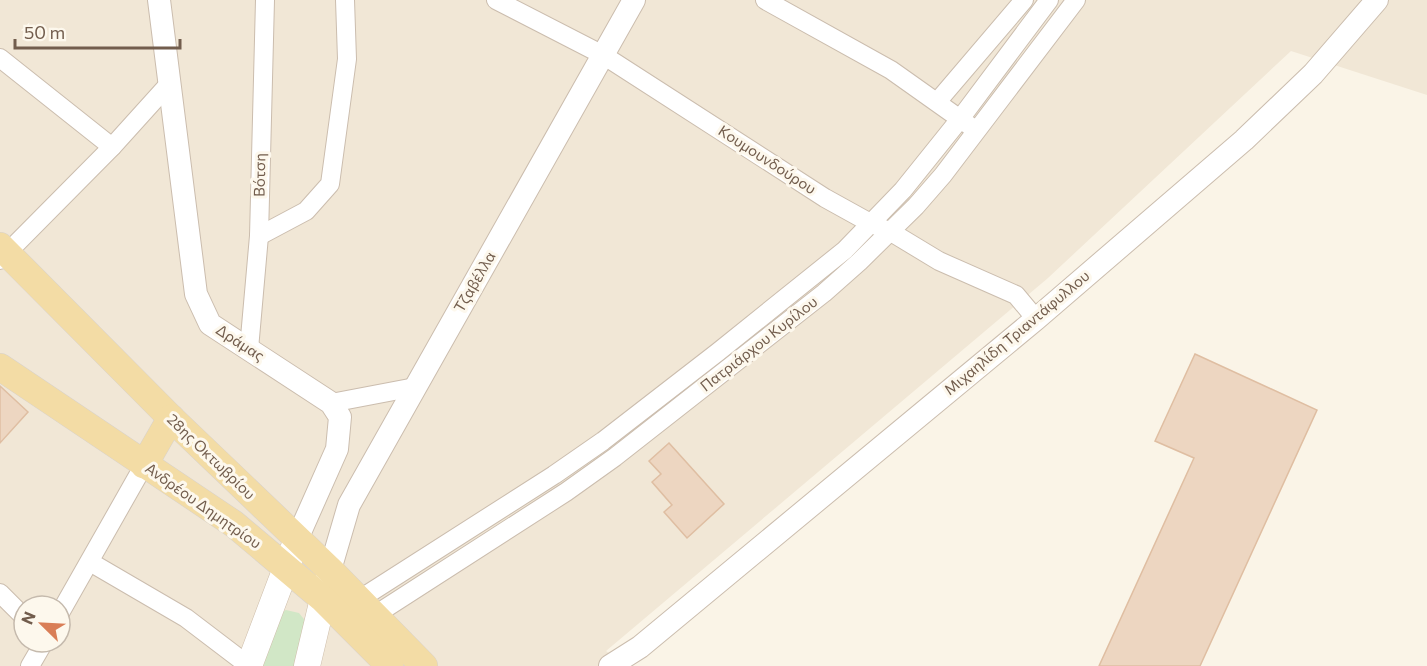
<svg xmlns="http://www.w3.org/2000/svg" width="1427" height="666" font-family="Commissioner,sans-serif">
	<rect width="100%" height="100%" fill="#faf4e7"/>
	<!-- residential -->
	<path fill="#f1e7d6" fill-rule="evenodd" d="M0,0H1427V95L1291,51L1048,278L606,651L627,666H0ZM24,606H60V642H24Z"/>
	<!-- green -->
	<polygon fill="#d1e7c6" points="286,610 299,613 307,623 300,666 253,666 280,613"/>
	<!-- building -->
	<g fill="#edd6c1" stroke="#dfbea2" stroke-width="1.5">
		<polygon points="1195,354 1317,410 1200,666 1099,666 1194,458 1155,441"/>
		<polygon points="0,386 28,412 0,443"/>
		<polygon points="669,443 724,504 687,538 664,512 672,505 652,482 661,474 649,461"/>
	</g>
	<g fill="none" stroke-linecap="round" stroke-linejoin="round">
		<defs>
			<g id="minor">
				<polyline points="496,0 603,55 825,198 872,224 891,232 939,261 1016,295 1036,319"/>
				<polyline points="765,0 891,70 970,126"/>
				<polyline points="0,58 112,147"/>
				<polyline points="937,102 1024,0"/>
				<polyline points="259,236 306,211 330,184 347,59 345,0"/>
				<polyline points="0,260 112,147 168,85"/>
				<polyline points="249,349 259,236 265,0"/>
				<polyline points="331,403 415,387"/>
				<polyline points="90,562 186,618 249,666"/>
				<polyline points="0,593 24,617"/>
				<polyline points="360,599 554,475 603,441 718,352 845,250 903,190 960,119 1049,0"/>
				<polyline points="60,613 144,465"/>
				<polyline points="375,615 566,492 615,457 824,293 859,262 916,206 943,175 1076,0"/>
				<polyline points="30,666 44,642"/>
			</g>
			<g id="tertiary">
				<polyline points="159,0 196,294 210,324 331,403 340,417 337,449 297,539"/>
				<polyline points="330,570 349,505 634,0"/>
				<polyline points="610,666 640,647 1036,319 1244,140 1313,74 1377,0"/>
			</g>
			<g id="secondary">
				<polyline points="249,666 297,539"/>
				<polyline points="307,666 327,582"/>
			</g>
			<g id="primary">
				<polyline points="0,246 171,418 330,570 424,666"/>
				<polyline points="0,367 234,524 323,599 390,666"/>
				<polyline points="144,465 171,418"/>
			</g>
		</defs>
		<!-- minor casing -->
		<use href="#minor" stroke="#cbbdae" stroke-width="20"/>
		<!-- tertiary casing -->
		<use href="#tertiary" stroke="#cbbdae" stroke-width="24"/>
		<!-- secondary casing -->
		<use href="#secondary" stroke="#cebeab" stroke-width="27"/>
		<!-- primary casing -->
		<use href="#primary" stroke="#d8d2cd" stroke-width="28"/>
		<!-- minor -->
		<use href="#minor" stroke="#fff" stroke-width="18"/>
		<!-- tertiary -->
		<use href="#tertiary" stroke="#fff" stroke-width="22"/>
		<!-- secondary -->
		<use href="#secondary" stroke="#fff" stroke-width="26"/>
		<!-- primary -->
		<use href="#primary" stroke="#f3dca5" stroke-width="27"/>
	</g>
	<g text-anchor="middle" stroke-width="6" stroke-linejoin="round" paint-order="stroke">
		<!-- street labels -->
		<g font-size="15" fill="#725d4d" stroke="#fdf8ed">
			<text transform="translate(767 160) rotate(33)" y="5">Κουμουνδούρου</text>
			<text transform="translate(260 175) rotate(-89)" y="5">Βότση</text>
			<text transform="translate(475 282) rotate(-60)" y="5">Τζαβέλλα</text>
			<text transform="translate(1017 333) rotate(-40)" y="5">Μιχαηλίδη Τριαντάφυλλου</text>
			<text transform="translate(240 343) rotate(33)" y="5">Δράμας</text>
			<text transform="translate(759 344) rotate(-38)" y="5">Πατριάρχου Κυρίλου</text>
			<text transform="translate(211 457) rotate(44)" y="5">28ης Οκτωβρίου</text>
			<text transform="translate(203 506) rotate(35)" y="5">Ανδρέου Δημητρίου</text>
		</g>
	</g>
	<!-- north arrow -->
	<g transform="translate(42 624) rotate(294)"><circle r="28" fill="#fdf8ed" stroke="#c5baad" stroke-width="1.5"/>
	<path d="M0-4.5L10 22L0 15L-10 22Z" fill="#d97e57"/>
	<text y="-9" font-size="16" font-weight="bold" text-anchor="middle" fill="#725d4d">N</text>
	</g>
	<!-- scale -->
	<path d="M15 39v9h165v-9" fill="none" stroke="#725d4d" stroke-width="3"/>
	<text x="24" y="39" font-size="18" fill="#725d4d" stroke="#fdf8ed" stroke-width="4.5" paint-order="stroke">50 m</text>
</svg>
